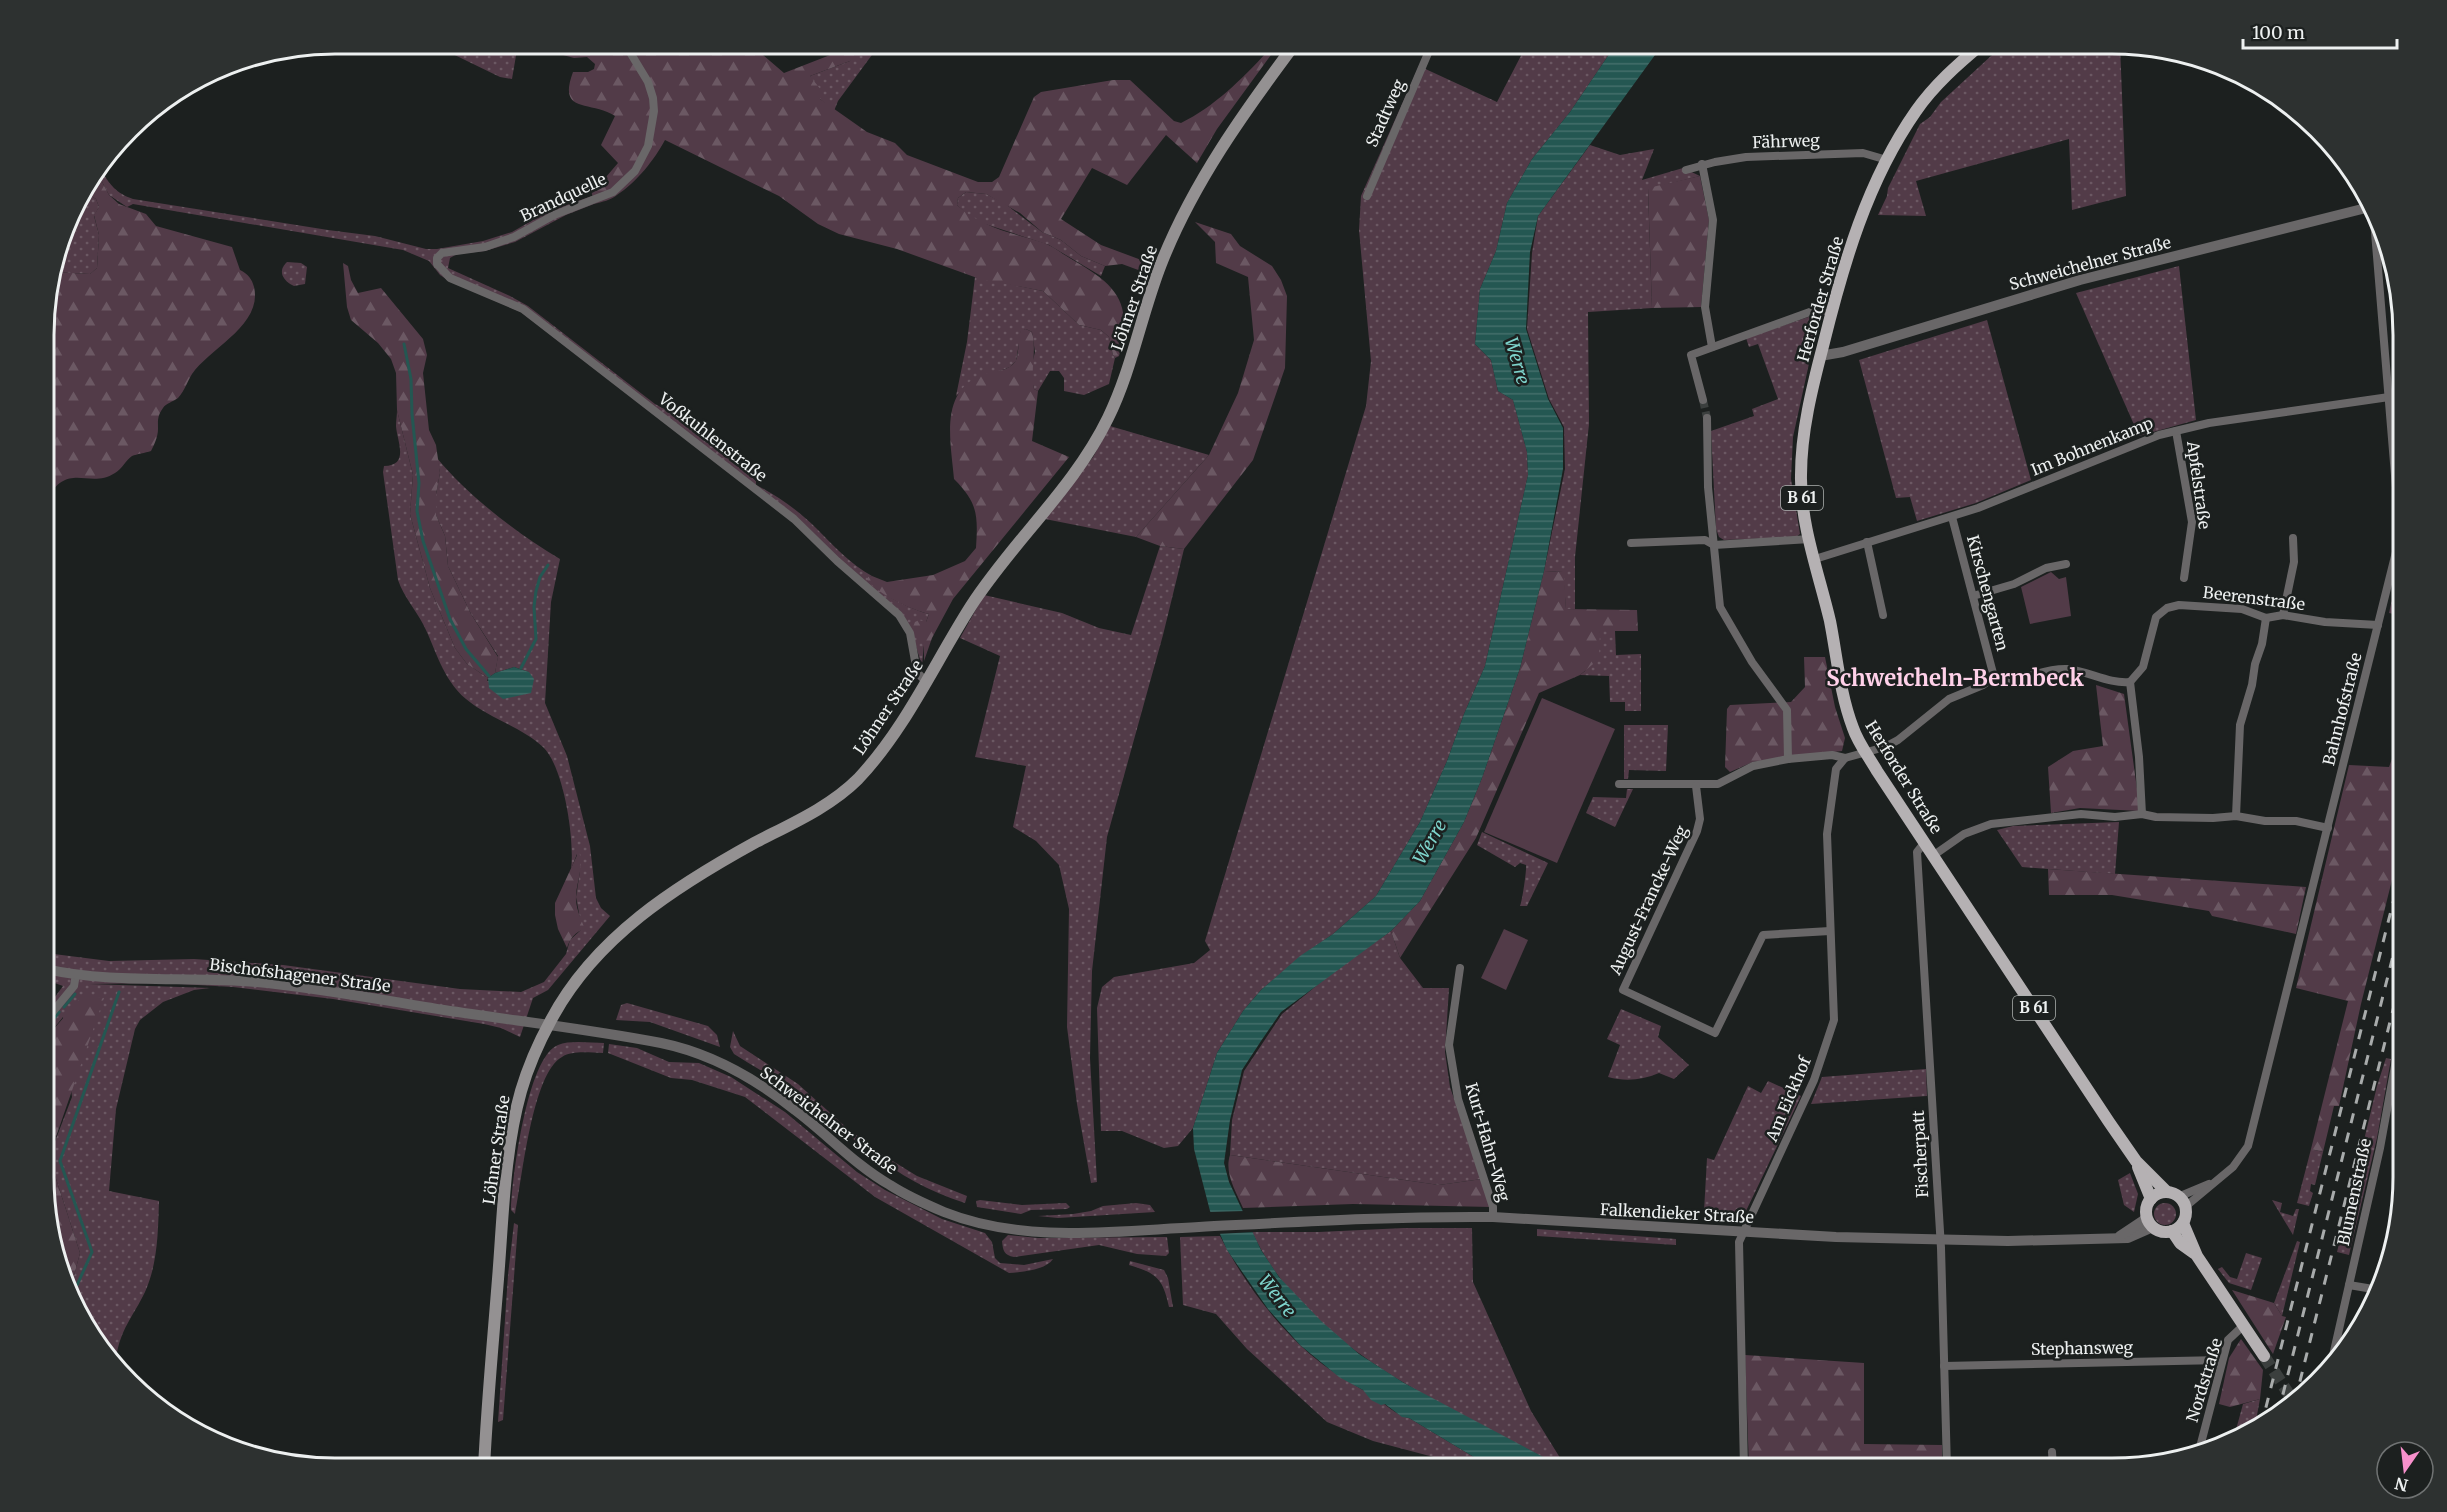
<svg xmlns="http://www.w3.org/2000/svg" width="2447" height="1512" font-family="Merriweather,serif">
	<defs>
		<pattern id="grass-dots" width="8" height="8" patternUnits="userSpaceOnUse" patternTransform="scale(1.5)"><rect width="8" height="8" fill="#523b48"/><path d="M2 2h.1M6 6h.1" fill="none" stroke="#6b5863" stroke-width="1.8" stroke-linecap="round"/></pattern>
		<pattern id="forest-firs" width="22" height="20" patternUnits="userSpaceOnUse" patternTransform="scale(1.5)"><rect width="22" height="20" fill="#523b48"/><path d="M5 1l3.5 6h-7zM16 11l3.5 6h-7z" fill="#6b5863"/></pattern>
		<pattern id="water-rules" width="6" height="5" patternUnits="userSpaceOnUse" patternTransform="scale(1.5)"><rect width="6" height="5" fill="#245752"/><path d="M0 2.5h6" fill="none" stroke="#446f6b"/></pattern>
	</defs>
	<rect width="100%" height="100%" fill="#1c201f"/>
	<!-- grass -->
	<g fill="url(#grass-dots)">
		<polygon points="432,44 518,44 512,79 500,77"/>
		<polygon points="847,44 880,44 838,101 834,111 820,99 810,76 850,61 854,49 843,50"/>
		<polygon points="1527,44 1616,44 1570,112 1532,159 1507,203 1496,251 1480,289 1475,344 1491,360 1498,391 1513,400 1527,452 1528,475 1485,666 1464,714 1447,761 1420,822 1376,896 1333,934 1300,957 1261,990 1243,1011 1217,1053 1193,1128 1178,1146 1164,1148 1122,1131 1101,1131 1097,1008 1102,987 1114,977 1194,963 1210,950 1205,941 1366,406 1371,361 1359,230 1361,196 1419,66 1497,102"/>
		<polygon points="2004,44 2120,45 2126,196 2072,210 2069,139 1916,181 1926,216 1878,215 1887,196 1888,188 1920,124 1930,117 1941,102"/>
		<polygon points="1590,145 1620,155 1654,149 1642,180 1683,168 1700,176 1648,189 1652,308 1588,312 1589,424 1575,557 1575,609 1566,609 1563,572 1544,571 1565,469 1564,427 1549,399 1527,329 1532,253 1538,216"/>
		<path d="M101,170C110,185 116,193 133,199L328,230L375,236L426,249H437L483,241L512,232L547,212L592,196L594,204L566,215L515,242L485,251L457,254L450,258L448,268L510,296L528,306L655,404L679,417L716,445L756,481V485C778,496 799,511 816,528C834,546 850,564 872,576L868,578C875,593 913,610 929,614L926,622L922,666L910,627L800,527L521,312L449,281L440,275L429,261L403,250L133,204L127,207L109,195L98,174Z"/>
		<polygon points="85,192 96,199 99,207 94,216 99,235 97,268 90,274 54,272 74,206"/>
		<polygon points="966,192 986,194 1004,203 1042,232 1061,240 1081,256 1105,266 1101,276 1049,245 982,223 970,217 957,205 958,198"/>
		<path d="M287,262L301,263L307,267L305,284L294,286C283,281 277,271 287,262Z"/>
		<polygon points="2179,266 2196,420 2139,436 2076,293"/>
		<polygon points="975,277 1043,291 1079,325 1101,330 1109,337 1113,355 1115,358 1109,384 1084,395 1064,391 1064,378 1059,371 1050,371 1038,391 1034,389 1030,372 1035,352 1032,332 1026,329 1021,331 1016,361 1010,367 971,382 956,396 967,342"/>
		<polygon points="1820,313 1793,437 1791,479 1800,534 1796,537 1724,540 1719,537 1716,529 1711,431 1754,416 1752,409 1778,399 1758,344 1749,347 1746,338"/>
		<polygon points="1987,320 2031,480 1976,503 1917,521 1910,497 1896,498 1859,360"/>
		<path d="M397,410L413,475L410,514L430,588L455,648L467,664L488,678L487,681L529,672L514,667L495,673L498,656L471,614L448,566L445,536L436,515V494L440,473L437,458C468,496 518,534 560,559L551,602L545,703L567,756L590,846L596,898L601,908L610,916L548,990L533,998L520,1037L501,1028L484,1024L333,999L233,987L162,983L89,984L210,988L194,990L163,1002L140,1020L135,1029L116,1109L109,1191L159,1201C158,1231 158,1263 145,1292C133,1317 120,1329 116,1359L83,1323L71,1287L80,1253L49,1157L72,1097L63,1017L46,1038V1009L63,986L46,980V953L109,961L194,959L283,965L460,989L521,992L544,982L566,954L570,940L582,929L576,897L580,871L577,854L571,869C575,841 564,767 543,747C522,727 488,718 466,699C442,679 436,649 423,624C415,609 404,597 398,580L383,472L384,466C410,466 397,441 396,426C396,421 397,415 397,410Z"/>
		<polygon points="1110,426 1209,455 1136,537 1045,519 1093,457"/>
		<polygon points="1160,546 1184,549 1163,635 1107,837 1092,971 1090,1058 1097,1182 1091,1183 1077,1104 1067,1027 1069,909 1059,865 1036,841 1013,827 1026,766 975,757 1000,656 960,638 984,595 1062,613 1099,628 1131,635"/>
		<polygon points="2400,563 2403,564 2403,616 2389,613"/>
		<polygon points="1600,631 1615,631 1616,655 1641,654 1641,711 1625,711 1625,702 1610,702 1609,676 1580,675 1585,671"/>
		<polygon points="1624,725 1668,725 1666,771 1629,770 1628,779 1624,779"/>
		<polygon points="1627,789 1633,789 1615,827 1586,813 1593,797 1626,798"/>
		<polygon points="2119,822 2115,874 2022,867 1997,830 2013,826"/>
		<path d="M1482,832L1548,863L1527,906H1520C1522,903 1527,868 1526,865L1520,863L1515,867L1477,845Z"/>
		<polygon points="1391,931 1400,958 1423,988 1449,988 1445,1052 1450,1087 1482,1179 1439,1185 1230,1155 1232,1120 1244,1071 1282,1014 1338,968"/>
		<polygon points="627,1003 708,1026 717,1035 720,1047 650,1022 616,1020 621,1005"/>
		<path d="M1621,1009L1661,1026L1658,1037L1689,1065L1674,1079L1659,1073C1642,1080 1626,1082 1608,1077L1620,1045L1607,1039Z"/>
		<path d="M733,1031L740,1046L798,1084L847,1128L883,1155L917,1176L967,1196L965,1203C889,1179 854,1135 792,1091C773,1077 753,1066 734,1054L730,1047Z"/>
		<path d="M604,1043L603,1053C590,1053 573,1050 562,1057C532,1073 522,1180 515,1214L511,1210C512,1179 527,1057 558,1045C570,1040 591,1043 604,1043Z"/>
		<path d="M609,1044L637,1048L669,1062L699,1063L731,1077L785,1112L857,1172L885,1190L942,1219L985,1233L992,1242L995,1258L1000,1263L1024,1265L1053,1259C1046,1270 1022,1272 1009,1273L875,1197L745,1097L692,1080L671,1078L608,1053Z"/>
		<polygon points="2386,1058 2391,1059 2377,1138 2349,1255 2337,1252 2377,1086"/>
		<polygon points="1926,1069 1927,1096 1811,1104 1822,1077"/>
		<polygon points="1768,1081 1801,1096 1745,1213 1704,1211 1707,1158 1714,1160 1748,1086 1761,1093"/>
		<polygon points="2311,1149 2323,1152 2315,1185 2311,1184 2310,1191 2313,1193 2309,1206 2297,1203"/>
		<polygon points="2130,1173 2138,1194 2134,1212 2124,1205 2118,1180"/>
		<polygon points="980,1200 1022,1205 1066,1203 1070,1207 1067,1209 1031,1210 1021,1214 977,1207 976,1201"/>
		<polygon points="2272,1200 2282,1203 2280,1212 2293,1216 2296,1209 2299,1209 2293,1235"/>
		<polygon points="1136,1203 1150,1205 1155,1212 1058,1218 1038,1216 1073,1214 1091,1211 1103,1206"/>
		<circle cx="2165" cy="1214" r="11"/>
		<polygon points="514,1223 518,1225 503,1420 498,1422 508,1275"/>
		<path d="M1404,1228H1472L1473,1282L1531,1411L1562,1461L1570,1468H1557L1546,1459C1439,1401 1308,1349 1252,1232H1319Z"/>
		<polygon points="1537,1229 1676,1239 1676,1245 1537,1236"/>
		<path d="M1008,1235L1038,1238L1167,1237L1169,1253L1166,1256L1137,1254L1099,1245L1014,1257C1004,1255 1003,1251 1002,1241Z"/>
		<path d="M1220,1236C1243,1281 1277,1327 1316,1359C1334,1374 1354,1384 1374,1397C1385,1403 1396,1416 1409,1418L1492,1468H1461L1460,1464L1373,1441L1327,1422L1247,1349L1216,1314L1183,1305L1180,1237Z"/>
		<polygon points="2297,1241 2300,1242 2282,1316 2274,1303"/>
		<polygon points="2246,1253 2262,1258 2251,1290 2229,1283 2218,1269 2222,1267 2230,1277 2237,1279"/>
		<path d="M1130,1261L1164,1270L1168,1278L1173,1307H1169C1163,1279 1157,1273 1129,1265Z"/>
		<polygon points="2260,1399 2254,1431 2234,1437 2243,1404"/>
	</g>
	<!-- forest -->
	<g fill="url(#forest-firs)">
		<path d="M523,44H769L763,55L784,73L843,50L854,49L857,56L850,61L810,76L821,90L820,99L867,132L895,143L907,155L978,182H992L999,177L1034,97L1041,92L1113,80H1130L1174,121L1181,123C1214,107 1242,79 1267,52L1271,50L1273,52L1217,129L1197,163L1166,135L1127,185L1092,168L1061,219L1101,245L1144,261L1146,266L1141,271L1122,264L1105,266L1081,256L1061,240L1042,232L1020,213L986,194L966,192L958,198L957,205C981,227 1011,233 1041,242C1052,245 1062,254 1073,260C1118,286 1133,303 1119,356L1115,358L1113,355L1109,337L1101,330L1079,325L1043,291L980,279L897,249L839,234L818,224L779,196L665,140C655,159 636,183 617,195C611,200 602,202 594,204L591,189L606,177L618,163L601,145L615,116C591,100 557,115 573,72H588L594,69L595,64L587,57L574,58Z"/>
		<path d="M98,174L109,195L119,204L146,214L156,226L232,247L240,270C248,274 252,279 254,287C263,325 210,348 192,374C187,382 185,390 178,398C173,402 166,403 163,408C157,416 158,421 158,429C158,437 154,445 151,451C145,453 137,454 132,456C126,460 122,469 115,473C88,490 69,460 46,500V297L54,272L90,274L97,268L99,235L94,215L99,207L96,199L85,192Z"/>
		<polygon points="1700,176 1709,220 1701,307 1652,308 1648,188"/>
		<polygon points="1195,222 1231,234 1240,246 1272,266 1281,280 1287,296 1285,368 1253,460 1184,549 1160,546 1136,537 1209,455 1238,393 1254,340 1248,277 1216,263 1215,242"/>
		<polygon points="343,263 348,266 351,280 358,293 381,288 423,339 427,355 423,373 429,430 436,445 440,473 436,494 436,515 445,536 448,566 471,614 498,657 495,673 488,678 467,664 455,648 430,588 410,514 413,475 397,410 396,373 391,359 378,343 351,320 347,307"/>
		<path d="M1026,329L1032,332C1037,353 1030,367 1034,389L1038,391L1032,441L1069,457L953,599L932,638L924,661V647L913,627L915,622L919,620L926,622L929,614C910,609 881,596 868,581V577L872,576L887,582L933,575L965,561L976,548C978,515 978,503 954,479C951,442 938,389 985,374C994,371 1009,371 1015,362C1020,354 1017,340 1021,330Z"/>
		<polygon points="1544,571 1564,572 1566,609 1637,610 1638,631 1600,631 1599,659 1580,675 1539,693 1476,838 1400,958 1391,931 1420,901 1464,822 1482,778 1520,668"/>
		<polygon points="1804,657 1825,657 1835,707 1845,738 1842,751 1753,762 1730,772 1725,767 1727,709 1730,705 1791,702 1805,687"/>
		<polygon points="2096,685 2124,694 2140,811 2080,808 2051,813 2048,767 2073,751 2103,746"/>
		<polygon points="2403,729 2403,836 2361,1004 2339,1106 2334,1106 2323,1152 2311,1149 2348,1001 2296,988 2349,765 2389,767"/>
		<path d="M579,851C584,866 577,881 576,895C575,907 581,919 585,929C575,932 570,938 567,948L558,929L555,915V903Z"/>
		<polygon points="2048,869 2306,887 2296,934 2212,916 2209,911 2112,895 2049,895"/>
		<polygon points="83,995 104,998 49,1157 80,1253 71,1287 46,1215 46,1038"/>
		<path d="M1230,1155L1439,1185L1482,1179L1492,1207L1353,1204L1243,1208C1236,1192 1224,1173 1230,1155Z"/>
		<polygon points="2232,1290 2274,1303 2282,1316 2286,1317 2273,1354"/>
		<polygon points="2241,1339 2263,1370 2260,1399 2230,1407 2219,1404 2229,1358"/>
		<polygon points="1745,1355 1864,1363 1864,1444 1942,1445 1942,1468 1749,1468"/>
	</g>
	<!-- park -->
	<g fill="#523b48">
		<polygon points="2051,572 2059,579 2066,577 2071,616 2030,624 2021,587"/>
		<polygon points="1542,698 1615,729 1557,863 1484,832"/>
		<polygon points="1504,929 1528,940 1506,990 1481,978"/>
	</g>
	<!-- water -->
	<g fill="url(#water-rules)">
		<polygon points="1616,44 1663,44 1538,216 1530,252 1526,329 1548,399 1563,428 1563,469 1544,571 1520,668 1482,778 1464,822 1420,901 1391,931 1281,1012 1261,1041 1242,1070 1230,1120 1224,1163 1229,1182 1261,1250 1279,1277 1321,1321 1359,1354 1404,1383 1547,1459 1557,1468 1492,1468 1409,1418 1402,1417 1385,1404 1381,1405 1371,1400 1363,1390 1339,1377 1300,1345 1268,1309 1227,1250 1210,1211 1194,1149 1193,1128 1217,1053 1243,1011 1261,990 1300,956 1333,934 1376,896 1420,822 1447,761 1464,714 1485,666 1528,475 1527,452 1513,400 1498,391 1491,360 1475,344 1480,289 1496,251 1507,203 1532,159 1570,112"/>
		<polygon points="514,667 529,672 534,679 531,693 503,699 489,688 488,678 495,673"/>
	</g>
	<!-- pier -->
	<polygon fill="#1c201f" points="1245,1211 1255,1232 1216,1234 1207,1212"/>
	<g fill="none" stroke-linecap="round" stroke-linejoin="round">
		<!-- stream -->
		<g stroke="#245752" stroke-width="3">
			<polyline points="404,344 411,379 412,414 419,483 417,511 423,541 450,619 466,649 489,676"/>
			<polyline points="521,668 536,639 534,607 536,591 540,577 548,565"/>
			<polyline points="64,1007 75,994"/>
			<polyline points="46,1029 59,1012"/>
			<polyline points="73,1294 92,1252 60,1161 119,992"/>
		</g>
		<!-- minor-tunnel -->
		<polyline stroke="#3b3f3e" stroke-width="8" stroke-dasharray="8 4" stroke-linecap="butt" points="1703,400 1707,418"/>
		<!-- primary-tunnel -->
		<polyline stroke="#3b3f3e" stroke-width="12" stroke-dasharray="12 6" stroke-linecap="butt" points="2264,1356 2294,1402"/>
		<!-- minor -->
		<g stroke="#696768" stroke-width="8">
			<polyline points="625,44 648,82 653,98 654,111 648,146 635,171 613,192 554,215 514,237 485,247 442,253 437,258 437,264 450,278 523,309 794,519 837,561 899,615 910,633 917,672 927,683"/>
			<polyline points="1702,164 1713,220 1705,307 1712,347"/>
			<polyline points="1686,170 1715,162 1746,157 1863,153 1887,160"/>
			<polyline points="1367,196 1432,44"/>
			<polyline points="1703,400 1691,355 1818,309 1831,312"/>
			<polyline points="1707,418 1708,487 1720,607 1752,662 1787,710 1788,759"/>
			<polyline points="2176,431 2192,522 2184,578"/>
			<polyline points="1952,517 1994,677"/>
			<polyline points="1867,542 1883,615"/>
			<polyline points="1631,543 1705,540 1714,545 1810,539"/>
			<polyline points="1815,559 1978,508 2159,435 2209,423 2389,397"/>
			<polyline points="1973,596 2014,584 2046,568 2066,564"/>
			<polyline points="2283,615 2294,562 2293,538"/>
			<polyline points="2130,682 2143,667 2156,617 2167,608 2179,605 2242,609 2266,618 2283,615 2325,622 2378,625"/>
			<polyline points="2130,682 2139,757 2142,814"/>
			<polyline points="1619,784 1718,784 1753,766 1788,759 1832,755 1845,758"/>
			<polyline points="1696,786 1700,819 1697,831 1623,990 1715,1033 1763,935 1830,931"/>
			<polyline points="2236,816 2240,725 2252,685 2255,664 2262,644 2266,618"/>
			<polyline points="1925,842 1917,852 1941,1248 1947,1468"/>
			<polyline points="1934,855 1964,834 1991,824 2081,814 2115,817 2142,814 2156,817 2213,818 2236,816 2265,821 2296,821 2328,828"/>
			<polyline points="1460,968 1449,1045 1458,1099 1493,1207 1493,1217"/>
			<polyline points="46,1020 74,986 76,974"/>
			<polyline points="2178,1197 2209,1184"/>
			<polyline points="2185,1207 2233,1167 2248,1146 2400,536 2374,220"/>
			<polyline points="2349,1285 2379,1290"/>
			<polyline points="1944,1366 2222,1360"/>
			<polyline points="2330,1369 2380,1148 2403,1022"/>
			<polyline points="2200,1447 2228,1340 2244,1325"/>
			<polyline points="2052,1452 2053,1468"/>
			<path d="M1744,1468L1739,1242L1814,1080L1834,1020L1827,834L1836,769L1845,758L1885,747L1898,740L1949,699L1983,685L1994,677C2025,684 2038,668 2067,669C2089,671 2108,684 2130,682"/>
		</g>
		<!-- tertiary -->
		<g stroke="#696768" stroke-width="10">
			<polyline points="1820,356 1843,352 2080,280 2370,207"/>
			<path d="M46,969C111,984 189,976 257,982C320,988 382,1000 444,1010C516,1021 589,1029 661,1043C710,1053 756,1079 795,1110C827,1134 855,1165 890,1185C907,1196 925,1204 944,1212C1024,1244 1115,1231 1199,1227C1297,1222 1395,1216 1493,1217L1836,1237L2008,1241L2128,1238L2153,1227"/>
			<polyline points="2120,1236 2147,1218"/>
		</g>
		<!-- secondary -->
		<path stroke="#949192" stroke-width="12" d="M484,1468C487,1405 493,1342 498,1279C503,1218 504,1151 521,1091C528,1067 539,1042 551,1020C595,937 676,886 756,842C791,824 830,807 858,779C906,728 934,664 971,606C1013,541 1074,488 1108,418C1132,369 1141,315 1161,264C1193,183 1244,112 1295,44"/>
		<!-- primary -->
		<g stroke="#b5b1b3" stroke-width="12">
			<path d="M1982,44C1958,64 1934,85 1916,111C1867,181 1843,265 1823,346C1812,388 1801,432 1801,475C1800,524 1819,574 1830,621C1837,657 1840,694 1853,728C1858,743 1869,757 1877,771L2109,1122L2136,1161L2167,1192"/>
			<polyline points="2138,1167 2151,1199"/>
			<circle cx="2166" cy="1212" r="20"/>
			<polyline points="2183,1223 2197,1256 2264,1356"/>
			<polyline points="2172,1231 2180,1243 2194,1253"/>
		</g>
		<!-- rail -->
		<g stroke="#a8abab" stroke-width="3" stroke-dasharray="10 10" stroke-linecap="butt">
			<polyline points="2295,1401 2403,970"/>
			<polyline points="2278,1414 2403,916"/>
			<polyline points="2261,1427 2403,863"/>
		</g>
	</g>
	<g text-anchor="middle" stroke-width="5" stroke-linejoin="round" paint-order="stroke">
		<!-- shield labels -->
		<g fill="#1c201f" stroke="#aeb2b1" stroke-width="1.5">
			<rect x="1781" y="486" width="42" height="24" rx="4.5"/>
			<rect x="2013" y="996" width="42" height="24" rx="4.5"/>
		</g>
		<g font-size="15" font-weight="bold" fill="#edf0f0">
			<text x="1802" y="503">B 61</text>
			<text x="2034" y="1013">B 61</text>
		</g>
		<!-- street labels -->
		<g font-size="16" fill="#edf0f0" stroke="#1c201f">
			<text transform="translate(1385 113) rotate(-66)" y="6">Stadtweg</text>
			<text transform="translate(1786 141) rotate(-2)" y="6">Fährweg</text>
			<text transform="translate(563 197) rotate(-25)" y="6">Brandquelle</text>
			<text transform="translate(2090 263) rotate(-15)" y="6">Schweichelner Straße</text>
			<text transform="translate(1134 298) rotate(-71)" y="6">Löhner Straße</text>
			<text transform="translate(1820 299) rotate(-74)" y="6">Herforder Straße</text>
			<text transform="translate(713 437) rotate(38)" y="6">Voßkuhlenstraße</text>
			<text transform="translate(2092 446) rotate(-22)" y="6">Im Bohnenkamp</text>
			<text transform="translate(2199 485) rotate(82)" y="6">Apfelstraße</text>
			<text transform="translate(1988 593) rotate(75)" y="6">Kirschengarten</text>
			<text transform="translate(2254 598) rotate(7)" y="6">Beerenstraße</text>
			<text transform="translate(888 707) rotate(-56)" y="6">Löhner Straße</text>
			<text transform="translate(2342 709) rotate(-76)" y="6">Bahnhofstraße</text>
			<text transform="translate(1904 777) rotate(58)" y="6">Herforder Straße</text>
			<text transform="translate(1648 900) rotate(-65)" y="6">August-Francke-Weg</text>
			<text transform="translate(300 975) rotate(7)" y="6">Bischofshagener Straße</text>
			<text transform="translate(1788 1099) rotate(-67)" y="6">Am Eickhof</text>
			<text transform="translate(829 1120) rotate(37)" y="6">Schweichelner Straße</text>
			<text transform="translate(1488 1142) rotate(74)" y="6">Kurt-Hahn-Weg</text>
			<text transform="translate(496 1150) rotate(-82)" y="6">Löhner Straße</text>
			<text transform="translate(1920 1154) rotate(-93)" y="6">Fischerpatt</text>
			<text transform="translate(2354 1192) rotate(-78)" y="6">Blumenstraße</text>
			<text transform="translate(1677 1213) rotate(3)" y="6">Falkendieker Straße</text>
			<text transform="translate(2082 1348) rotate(-1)" y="6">Stephansweg</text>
			<text transform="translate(2204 1380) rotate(-73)" y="6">Nordstraße</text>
		</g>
		<!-- water labels -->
		<g font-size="18" font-style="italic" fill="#7ed4cc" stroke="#1c201f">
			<text transform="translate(1517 361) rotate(74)" y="6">Werre</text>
			<text transform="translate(1430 842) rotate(-60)" y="6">Werre</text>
			<text transform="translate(1277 1296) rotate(52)" y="6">Werre</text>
		</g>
		<!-- district labels -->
		<g font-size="22" font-weight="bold" fill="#ffd1e9" stroke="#1c201f">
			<text x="1955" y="686">Schweicheln-Bermbeck</text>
		</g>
	</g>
	<!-- crop -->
	<path d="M0 0H2447V1512H0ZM335 54H2112A281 281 0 0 1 2393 335V1177A281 281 0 0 1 2112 1458H335A281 281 0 0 1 54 1177V335A281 281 0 0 1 335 54Z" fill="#2d3130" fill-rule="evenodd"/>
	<path fill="none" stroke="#edf0f0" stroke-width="3" d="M335 54H2112A281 281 0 0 1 2393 335V1177A281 281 0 0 1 2112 1458H335A281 281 0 0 1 54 1177V335A281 281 0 0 1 335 54Z"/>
	<!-- north arrow -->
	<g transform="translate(2405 1470) rotate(194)"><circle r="28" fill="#1c201f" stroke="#707373" stroke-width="1.5"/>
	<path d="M0-4.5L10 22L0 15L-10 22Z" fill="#f890cc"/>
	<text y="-9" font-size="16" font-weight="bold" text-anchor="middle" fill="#edf0f0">N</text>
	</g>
	<!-- scale -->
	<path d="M2243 39v9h154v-9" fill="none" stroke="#edf0f0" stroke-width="3"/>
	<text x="2252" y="39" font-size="18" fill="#edf0f0" stroke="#1c201f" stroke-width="4.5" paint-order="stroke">100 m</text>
</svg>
